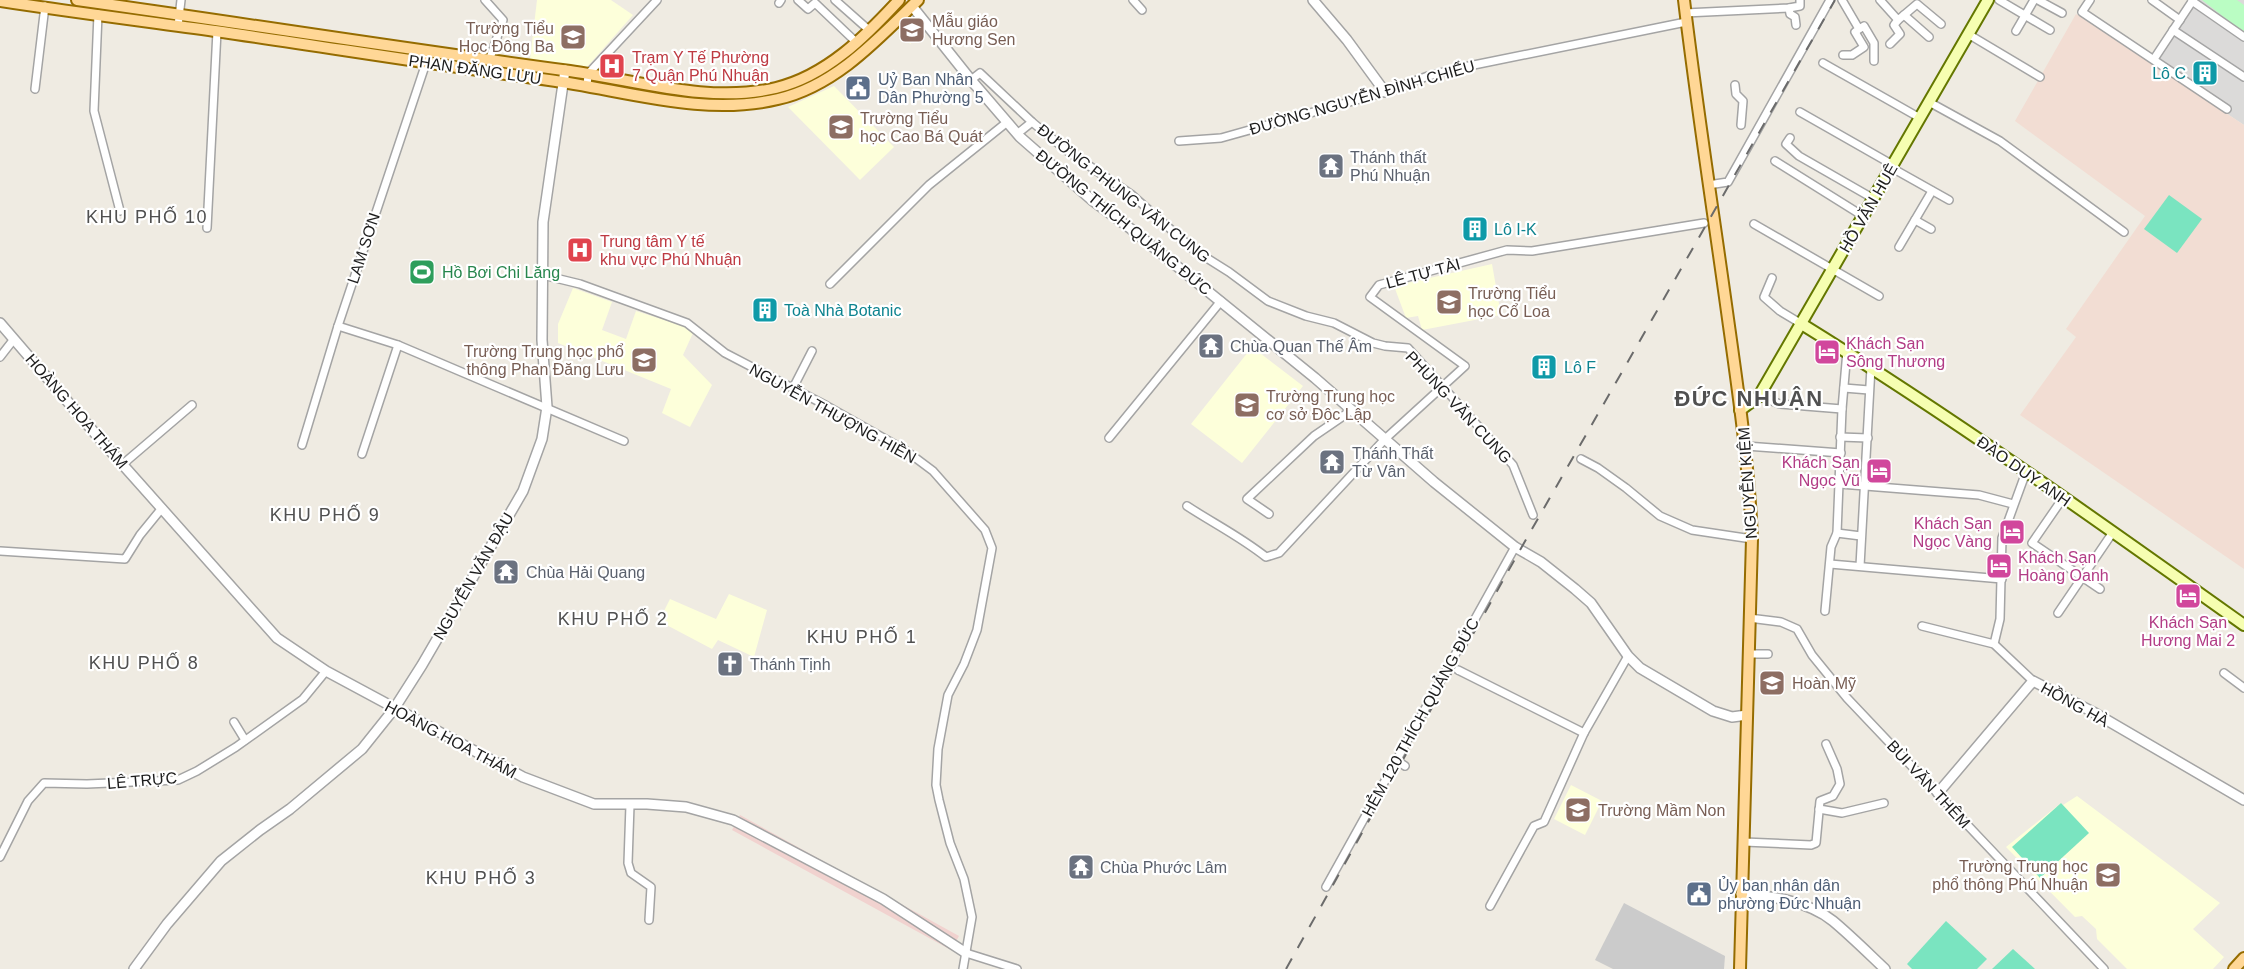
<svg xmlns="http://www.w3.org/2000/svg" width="2244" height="969" font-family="Helvetica,sans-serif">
	<rect width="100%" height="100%" fill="#efebe2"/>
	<!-- residential -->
	<polygon fill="#dbdad9" points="2194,0 2244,0 2244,125 2151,63"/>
	<!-- commercial -->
	<polygon fill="#f1d2cf" points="740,815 959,936 951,950 732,830"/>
	<!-- education -->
	<g fill="#fdffda">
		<polygon points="537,0 611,0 633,15 587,67 530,59"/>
		<polygon points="914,17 926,31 910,44 899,30"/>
		<polygon points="834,86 894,147 860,180 788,107"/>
		<polygon points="1492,264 1501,315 1422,330 1418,316 1406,318 1394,286"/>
		<polygon points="573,288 612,302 602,330 626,339 636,311 683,326 693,333 683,355 712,385 690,427 662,413 671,389 558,343 558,324"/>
		<polygon points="1252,347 1303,386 1242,463 1191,424"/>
		<polygon points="729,594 767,610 754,657 718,640 712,649 659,621 670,599 716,619"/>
		<polygon points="1571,785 1602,801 1585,835 1554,819"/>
		<polygon points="2077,796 2220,903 2193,929 2224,957 2213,969 2127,969 2097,939 2096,929 2082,916 2075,917 2006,847 2061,803 2063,805"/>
	</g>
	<!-- religious -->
	<polygon fill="#cbcbcb" points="1624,903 1725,956 1724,969 1613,969 1595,960"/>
	<!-- military -->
	<polygon fill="#f2ddd3" points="2076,14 2244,125 2244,569 2020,415 2076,337 2066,329 2145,216 2015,121"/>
	<!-- park -->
	<polygon fill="#bafdc3" points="2202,0 2237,0 2244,5 2244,33"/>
	<!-- pitch -->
	<g fill="#7ae4c0">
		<polygon points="2169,195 2202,219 2177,253 2144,229"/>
		<polygon points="2061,803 2089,833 2040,878 2012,847"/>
		<polygon points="1946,921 1987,959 1977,969 1912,969 1907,964"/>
		<polygon points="2013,949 2035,969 1992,969"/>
	</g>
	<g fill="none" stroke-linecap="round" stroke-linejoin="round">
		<defs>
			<g id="minor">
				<polyline points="485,0 503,20 489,61"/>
				<polyline points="798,0 808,9 815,3 856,42"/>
				<polyline points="835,0 870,31"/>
				<polyline points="1133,0 1142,10"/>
				<polyline points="1842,0 1859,29 1855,32 1864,47 1852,55 1843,55"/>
				<polyline points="1880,0 1898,20 1904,15 1929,37"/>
				<polyline points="1999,0 2050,30"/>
				<polyline points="2038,0 2062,13"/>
				<polyline points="2090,0 2082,12 2227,109"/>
				<polyline points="2152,0 2180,20"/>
				<polyline points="2192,1 2244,37"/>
				<polyline points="779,3 781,0"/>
				<polyline points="1789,8 1790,14 1795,17 1796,25"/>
				<polyline points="1685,13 1789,8 1800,6 1800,0"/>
				<polyline points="98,14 94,111 120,211"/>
				<polyline points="1904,15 1917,4 1941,24"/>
				<polyline points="178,26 181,0"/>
				<polyline points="1859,29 1864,26 1874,43 1874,61"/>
				<polyline points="2173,30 2244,77"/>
				<polyline points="2016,31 2034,0"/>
				<polyline points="1968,34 2040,77"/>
				<polyline points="1890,44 1900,34 1894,25 1898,20"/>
				<polyline points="2154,59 2193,0"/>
				<polyline points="1823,63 1920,118"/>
				<polyline points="971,80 980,73 1032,122 1066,150 1132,195 1194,250 1229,272 1268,301 1306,316 1334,323 1373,343 1385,346 1408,348 1513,465 1533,515"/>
				<polyline points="1735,85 1736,94 1743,101 1741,125"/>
				<polyline points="587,86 588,74 657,0"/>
				<polyline points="35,89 45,6"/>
				<polyline points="1929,102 2000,141 2124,232"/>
				<polyline points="1800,112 1893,165"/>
				<polyline points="1017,134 1032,122"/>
				<polyline points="1790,138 1786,144 1799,156 1874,199"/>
				<polyline points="1179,141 1221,138 1385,92 1428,76 1459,68 1686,22"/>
				<polyline points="1775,161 1863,216"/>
				<polyline points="1892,168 1949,200"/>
				<polyline points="1708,185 1728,182 1830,0"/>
				<polyline points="1915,220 1931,229"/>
				<polyline points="1754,224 1879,296"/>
				<polyline points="207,228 217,31"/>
				<polyline points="1899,247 1932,191"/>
				<polyline points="543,275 580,284 687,323 725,353 827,406 905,450 933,471 985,530 992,548 977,630 964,664 948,695 938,749 936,785 939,800 950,843 964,879 972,917 963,969"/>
				<polyline points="1772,278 1764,297 1780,311 1800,323"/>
				<polyline points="830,284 929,185 1006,123"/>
				<polyline points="338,326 398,345 624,441"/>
				<polyline points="0,357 14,339"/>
				<polyline points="793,388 812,351"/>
				<polyline points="1844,388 1869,390"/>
				<polyline points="1759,396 1780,404 1842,409"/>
				<polyline points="1840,437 1868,438"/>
				<polyline points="1109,438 1221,301"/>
				<polyline points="302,445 338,326 426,63 427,51"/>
				<polyline points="1746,446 1841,453"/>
				<polyline points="362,454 398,345"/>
				<polyline points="1581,459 1598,468 1626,488 1660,516 1692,530 1752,539"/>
				<polyline points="123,464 192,405"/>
				<polyline points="1840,484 1979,495 2013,504"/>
				<polyline points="2063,498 2032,543 2100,589"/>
				<path d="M1187,506C1213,523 1241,537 1266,557L1279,553L1385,439L1465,366L1370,297L1379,285L1507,250L1532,251L1704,223"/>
				<polyline points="1269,514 1247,499 1314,436 1352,410"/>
				<polyline points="1837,533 1861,536"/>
				<polyline points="0,551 125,559 140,535 162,508"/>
				<polyline points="1830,564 2002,579"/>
				<polyline points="1860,566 1871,367"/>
				<polyline points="1825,611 1831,547 1837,533 1842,409 1847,351"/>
				<polyline points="2058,613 2113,532"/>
				<polyline points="1749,618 1781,622 1797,629 1812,655 1847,698 2104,969"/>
				<polyline points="1922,626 1994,644 2033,681"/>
				<polyline points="1994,644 2000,619 2002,538 2026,472"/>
				<polyline points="1748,654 1768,654"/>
				<polyline points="1458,670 1584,733"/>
				<polyline points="2224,673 2244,688"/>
				<polyline points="234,722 245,740"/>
				<polyline points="1396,760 1405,766"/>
				<polyline points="630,805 628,863 631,873 651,887 649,920"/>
				<polyline points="1819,809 1842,813 1884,803"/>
				<polyline points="1744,842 1811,845 1816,843 1820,801 1833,796 1840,784 1837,769 1826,744"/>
				<polyline points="0,857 28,801 44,783 87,784 178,780 197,771 236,747 303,699 326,671"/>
				<polyline points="1326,887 1515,547"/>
				<polyline points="1490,906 1534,826 1544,822 1584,733 1628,656"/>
				<polyline points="966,953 1017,969"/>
			</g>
			<g id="tertiary">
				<polyline points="1313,0 1347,40 1385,92"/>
				<polyline points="912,6 971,80 1020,137 1093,201 1131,229 1315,378 1434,482 1515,547 1541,562 1575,589 1591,603 1628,656 1640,668 1713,711 1732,717 1747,715"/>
				<polyline points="0,323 99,438 277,638 326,671 523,777 594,804 647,804 686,807 733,820 883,899 966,953"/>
				<polyline points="1938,793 2033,681 2093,712 2244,800"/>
				<path d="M1741,894C1772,896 1808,901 1833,921C1851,936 1868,953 1885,969"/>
				<polyline points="134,969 167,924 221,861 260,830 290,809 362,749 394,709 422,665 523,491 542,439 547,407 542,340 543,222 565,70"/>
			</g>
			<g id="secondary">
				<path d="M1800,323C1952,417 2098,521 2244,625"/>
				<polyline points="1740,410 1759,396 1988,0"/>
			</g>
			<g id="primary">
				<path d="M77,0C241,23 405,49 570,71C636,80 709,104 776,88C826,76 865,37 899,0"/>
				<path d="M1684,0C1697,109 1714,217 1729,326C1739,397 1749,467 1752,539L1740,969"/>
				<path d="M0,1C71,12 143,21 215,31C326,47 438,65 549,80C624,90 703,117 778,99C835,86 877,40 918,0"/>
				<polyline points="2234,969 2244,958"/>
			</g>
		</defs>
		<!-- minor casing -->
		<use href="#minor" stroke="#a4a4a4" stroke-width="10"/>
		<!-- tertiary casing -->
		<use href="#tertiary" stroke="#a4a4a4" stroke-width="12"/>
		<!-- secondary casing -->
		<use href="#secondary" stroke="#647700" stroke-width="14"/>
		<!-- primary casing -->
		<use href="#primary" stroke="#956c00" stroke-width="14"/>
		<!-- minor -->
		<use href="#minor" stroke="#fff" stroke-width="7"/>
		<!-- tertiary -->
		<use href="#tertiary" stroke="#fff" stroke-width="9"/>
		<!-- secondary -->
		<use href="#secondary" stroke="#f6feb1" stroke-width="10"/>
		<!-- primary -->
		<use href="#primary" stroke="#ffd796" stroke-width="10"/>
		<!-- rail -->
		<polyline stroke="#6b6b6b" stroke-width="2" stroke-dasharray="12 12" stroke-linecap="butt" points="1286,969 1520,550 1835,0"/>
	</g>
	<!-- icons -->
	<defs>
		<symbol id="school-square" viewBox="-11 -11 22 22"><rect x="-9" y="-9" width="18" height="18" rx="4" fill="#8d6e63" stroke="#fff"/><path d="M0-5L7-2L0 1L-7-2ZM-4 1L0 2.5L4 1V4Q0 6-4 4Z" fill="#fff"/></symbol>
		<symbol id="hospital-square" viewBox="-11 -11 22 22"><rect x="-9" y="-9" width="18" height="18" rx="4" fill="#e0444e" stroke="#fff"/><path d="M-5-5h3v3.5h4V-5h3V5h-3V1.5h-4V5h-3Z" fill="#fff"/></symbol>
		<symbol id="building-square" viewBox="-11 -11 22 22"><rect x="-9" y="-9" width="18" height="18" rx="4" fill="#0f9aa8" stroke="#fff"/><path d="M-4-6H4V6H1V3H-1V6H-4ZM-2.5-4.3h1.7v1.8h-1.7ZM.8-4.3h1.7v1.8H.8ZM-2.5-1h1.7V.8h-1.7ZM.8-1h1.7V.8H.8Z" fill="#fff"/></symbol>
		<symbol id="civic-square" viewBox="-11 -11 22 22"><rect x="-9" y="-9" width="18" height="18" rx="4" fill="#5c6f8a" stroke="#fff"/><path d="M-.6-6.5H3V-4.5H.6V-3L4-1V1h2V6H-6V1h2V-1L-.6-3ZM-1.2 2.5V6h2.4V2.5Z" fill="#fff"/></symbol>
		<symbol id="temple-square" viewBox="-11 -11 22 22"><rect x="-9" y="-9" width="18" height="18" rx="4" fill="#6b7280" stroke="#fff"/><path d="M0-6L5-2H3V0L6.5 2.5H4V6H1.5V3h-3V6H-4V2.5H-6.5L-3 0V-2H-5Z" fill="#fff"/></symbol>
		<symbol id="stadium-square" viewBox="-11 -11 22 22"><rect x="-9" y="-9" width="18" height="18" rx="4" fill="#2e9e5b" stroke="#fff"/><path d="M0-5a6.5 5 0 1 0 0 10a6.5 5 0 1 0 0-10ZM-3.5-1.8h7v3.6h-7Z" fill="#fff"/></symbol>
		<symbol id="hotel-square" viewBox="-11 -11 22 22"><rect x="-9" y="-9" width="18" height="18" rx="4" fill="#d1479c" stroke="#fff"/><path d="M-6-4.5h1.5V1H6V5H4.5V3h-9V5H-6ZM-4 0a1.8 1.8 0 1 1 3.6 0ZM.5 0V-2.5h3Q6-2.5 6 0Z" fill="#fff"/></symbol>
		<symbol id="church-square" viewBox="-11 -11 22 22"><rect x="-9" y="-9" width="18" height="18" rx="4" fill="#6b7280" stroke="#fff"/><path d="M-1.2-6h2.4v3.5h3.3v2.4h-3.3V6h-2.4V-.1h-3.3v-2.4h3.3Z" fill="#fff"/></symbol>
	</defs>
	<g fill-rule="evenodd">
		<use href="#school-square" x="897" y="15" width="30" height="30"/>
		<use href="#school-square" x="558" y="22" width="30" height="30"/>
		<use href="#hospital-square" x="597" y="51" width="30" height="30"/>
		<use href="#building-square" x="2190" y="58" width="30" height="30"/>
		<use href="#civic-square" x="843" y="73" width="30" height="30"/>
		<use href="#school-square" x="826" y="112" width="30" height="30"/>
		<use href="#temple-square" x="1316" y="151" width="30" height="30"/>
		<use href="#building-square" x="1460" y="214" width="30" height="30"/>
		<use href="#hospital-square" x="565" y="235" width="30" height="30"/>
		<use href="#stadium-square" x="407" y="257" width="30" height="30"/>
		<use href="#school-square" x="1434" y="287" width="30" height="30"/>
		<use href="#building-square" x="750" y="295" width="30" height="30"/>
		<use href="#temple-square" x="1196" y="331" width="30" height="30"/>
		<use href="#hotel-square" x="1812" y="337" width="30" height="30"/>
		<use href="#school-square" x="629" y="345" width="30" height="30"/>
		<use href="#building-square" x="1529" y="352" width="30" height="30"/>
		<use href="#school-square" x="1232" y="390" width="30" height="30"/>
		<use href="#temple-square" x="1317" y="447" width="30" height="30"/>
		<use href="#hotel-square" x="1864" y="456" width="30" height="30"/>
		<use href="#hotel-square" x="1997" y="517" width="30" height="30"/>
		<use href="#hotel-square" x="1984" y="551" width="30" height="30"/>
		<use href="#temple-square" x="491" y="557" width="30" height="30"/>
		<use href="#hotel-square" x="2173" y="581" width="30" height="30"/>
		<use href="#church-square" x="715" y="649" width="30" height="30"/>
		<use href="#school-square" x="1757" y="668" width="30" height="30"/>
		<use href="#school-square" x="1563" y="795" width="30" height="30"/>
		<use href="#temple-square" x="1066" y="852" width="30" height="30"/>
		<use href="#school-square" x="2093" y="860" width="30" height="30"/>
		<use href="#civic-square" x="1684" y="879" width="30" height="30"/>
	</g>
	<g text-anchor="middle" stroke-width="4.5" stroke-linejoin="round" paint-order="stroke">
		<!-- education labels -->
		<g font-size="16" fill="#785e54" stroke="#fff" text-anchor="start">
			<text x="932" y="27">Mẫu giáo<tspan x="932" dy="18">Hương Sen</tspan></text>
			<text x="554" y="34" text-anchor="end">Trường Tiểu<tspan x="554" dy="18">Học Đông Ba</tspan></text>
			<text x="860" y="124">Trường Tiểu<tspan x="860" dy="18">học Cao Bá Quát</tspan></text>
			<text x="1468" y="299">Trường Tiểu<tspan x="1468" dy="18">học Cổ Loa</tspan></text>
			<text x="624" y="357" text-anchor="end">Trường Trung học phổ<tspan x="624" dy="18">thông Phan Đăng Lưu</tspan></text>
			<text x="1266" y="402">Trường Trung học<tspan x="1266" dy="18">cơ sở Độc Lập</tspan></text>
			<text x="1792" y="689">Hoàn Mỹ</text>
			<text x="1598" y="816">Trường Mầm Non</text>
			<text x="2088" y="872" text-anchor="end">Trường Trung học<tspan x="2088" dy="18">phổ thông Phú Nhuận</tspan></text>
		</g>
		<!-- health labels -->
		<g font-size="16" fill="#be3a42" stroke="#fff" text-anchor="start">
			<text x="632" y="63">Trạm Y Tế Phường<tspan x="632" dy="18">7 Quận Phú Nhuận</tspan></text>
			<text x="600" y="247">Trung tâm Y tế<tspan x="600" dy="18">khu vực Phú Nhuận</tspan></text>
		</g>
		<!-- street labels -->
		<g font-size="16" fill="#1d1d1d" stroke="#fff">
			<text transform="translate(475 69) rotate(8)" y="6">PHAN ĐĂNG LƯU</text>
			<text transform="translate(1362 97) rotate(-16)" y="6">ĐƯỜNG NGUYỄN ĐÌNH CHIỂU</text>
			<text transform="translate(1124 193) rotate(38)" y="6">ĐƯỜNG PHÙNG VĂN CUNG</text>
			<text transform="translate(1868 208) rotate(-60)" y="6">HỒ VĂN HUÊ</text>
			<text transform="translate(1124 222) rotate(39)" y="6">ĐƯỜNG THÍCH QUẢNG ĐỨC</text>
			<text transform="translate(363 248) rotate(-72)" y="6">LAM SƠN</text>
			<text transform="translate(1423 273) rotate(-15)" y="6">LÊ TỰ TÀI</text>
			<text transform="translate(1459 407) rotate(47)" y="6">PHÙNG VĂN CUNG</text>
			<text transform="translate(77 411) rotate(49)" y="6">HOÀNG HOA THÁM</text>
			<text transform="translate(833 413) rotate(29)" y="6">NGUYỄN THƯỢNG HIỀN</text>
			<text transform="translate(2024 471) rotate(35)" y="6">ĐÀO DUY ANH</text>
			<text transform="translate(1747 483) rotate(-94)" y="6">NGUYỄN KIỆM</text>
			<text transform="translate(473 576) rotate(-60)" y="6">NGUYỄN VĂN ĐẬU</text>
			<text transform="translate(2075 704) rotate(29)" y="6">HỒNG HÀ</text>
			<text transform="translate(1420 717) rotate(-61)" y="6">HẺM 120 THÍCH QUẢNG ĐỨC</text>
			<text transform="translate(451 739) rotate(28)" y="6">HOÀNG HOA THÁM</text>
			<text transform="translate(142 780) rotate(-5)" y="6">LÊ TRỰC</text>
			<text transform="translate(1929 784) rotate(47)" y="6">BÙI VĂN THÊM</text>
		</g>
		<!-- culture labels -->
		<g font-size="16" fill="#0d838f" stroke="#fff" text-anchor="start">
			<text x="2186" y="79" text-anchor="end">Lô C</text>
			<text x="1494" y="235">Lô I-K</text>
			<text x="784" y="316">Toà Nhà Botanic</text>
			<text x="1564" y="373">Lô F</text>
		</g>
		<!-- service labels -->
		<g font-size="16" fill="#4e5e75" stroke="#fff" text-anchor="start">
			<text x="878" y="85">Uỷ Ban Nhân<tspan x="878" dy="18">Dân Phường 5</tspan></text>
			<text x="1718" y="891">Ủy ban nhân dân<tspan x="1718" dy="18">phường Đức Nhuận</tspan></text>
		</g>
		<!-- worship labels -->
		<g font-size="16" fill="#5b616d" stroke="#fff" text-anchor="start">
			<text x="1350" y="163">Thánh thất<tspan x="1350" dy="18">Phú Nhuận</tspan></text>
			<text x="1230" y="352">Chùa Quan Thế Âm</text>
			<text x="1352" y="459">Thánh Thất<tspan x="1352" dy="18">Từ Vân</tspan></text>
			<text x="526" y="578">Chùa Hải Quang</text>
			<text x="750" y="670">Thánh Tịnh</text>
			<text x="1100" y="873">Chùa Phước Lâm</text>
		</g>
		<!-- leisure labels -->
		<g font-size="16" fill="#27864d" stroke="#fff" text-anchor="start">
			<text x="442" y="278">Hồ Bơi Chi Lăng</text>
		</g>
		<!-- hotel labels -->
		<g font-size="16" fill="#b23c85" stroke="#fff" text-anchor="start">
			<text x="1846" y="349">Khách Sạn<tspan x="1846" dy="18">Sông Thương</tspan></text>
			<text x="1860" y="468" text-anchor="end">Khách Sạn<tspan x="1860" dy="18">Ngọc Vũ</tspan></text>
			<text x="1992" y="529" text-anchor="end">Khách Sạn<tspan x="1992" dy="18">Ngọc Vàng</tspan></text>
			<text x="2018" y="563">Khách Sạn<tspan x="2018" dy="18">Hoàng Oanh</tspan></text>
			<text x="2188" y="628" text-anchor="middle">Khách Sạn<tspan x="2188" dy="18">Hương Mai 2</tspan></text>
		</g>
		<!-- neighbourhood labels -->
		<g font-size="18" letter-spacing="1.5" fill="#505050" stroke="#fff">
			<text x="147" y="223">KHU PHỐ 10</text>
			<text x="325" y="521">KHU PHỐ 9</text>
			<text x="613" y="625">KHU PHỐ 2</text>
			<text x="862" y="643">KHU PHỐ 1</text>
			<text x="144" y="669">KHU PHỐ 8</text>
			<text x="481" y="884">KHU PHỐ 3</text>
		</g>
		<!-- district labels -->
		<g font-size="22" font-weight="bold" letter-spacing="1.5" fill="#505050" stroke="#fff">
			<text x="1749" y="406">ĐỨC NHUẬN</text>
		</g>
	</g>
</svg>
